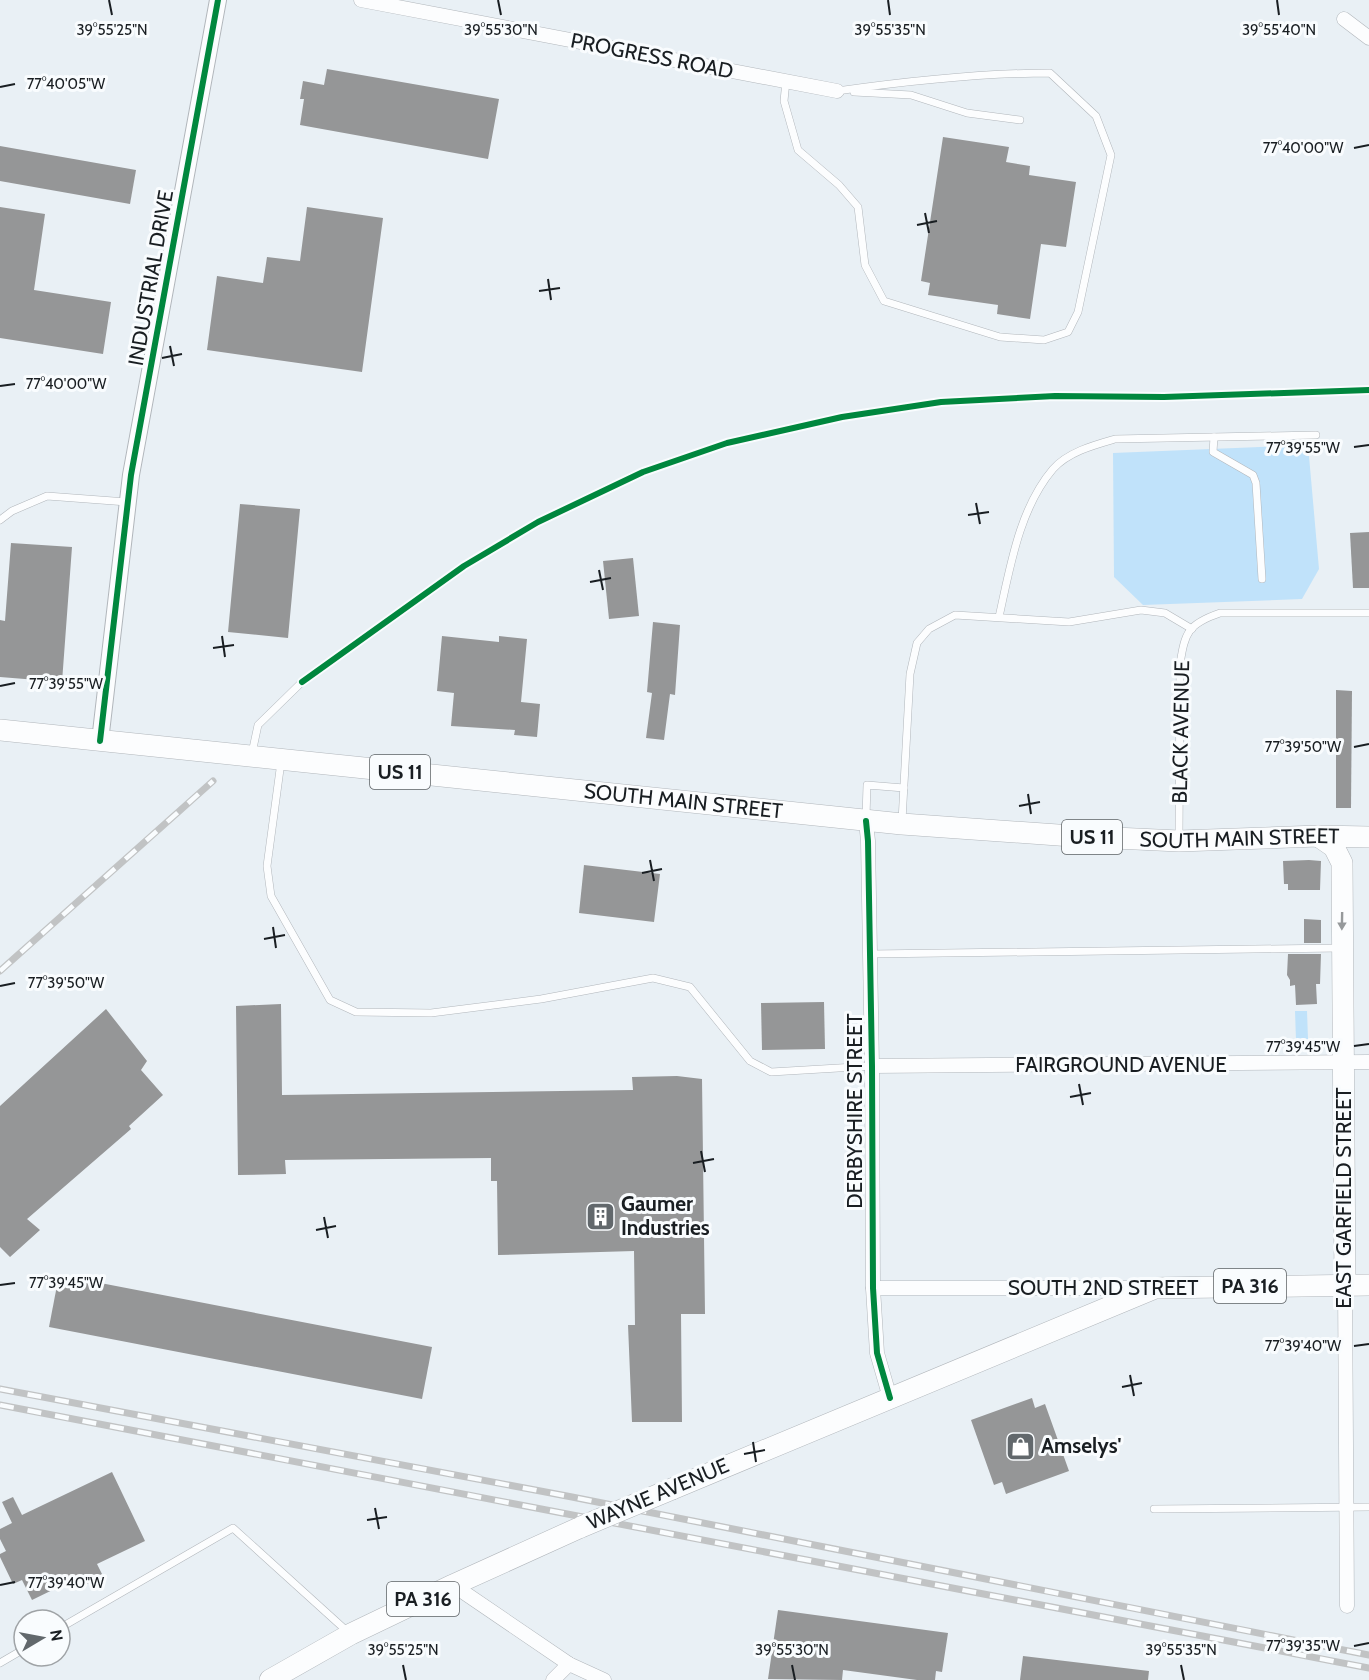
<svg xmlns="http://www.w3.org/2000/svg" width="1369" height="1680" font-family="Cabin,sans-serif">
	<rect width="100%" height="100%" fill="#e9f0f5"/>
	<!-- green -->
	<g fill="#c0e2fa">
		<polygon points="1308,445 1319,569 1302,599 1143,605 1114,577 1113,453"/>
		<polygon points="1295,1011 1307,1011 1308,1039 1296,1040"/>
	</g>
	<!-- building -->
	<g fill="#959697">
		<polygon points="327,69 499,99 488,159 300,125 304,99 300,99 303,81 324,85"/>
		<polygon points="943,137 1009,147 1006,162 1030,166 1029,175 1076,182 1066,247 1041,244 1030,319 997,314 998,305 928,295 930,283 921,281"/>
		<polygon points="0,146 136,170 130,204 0,181"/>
		<polygon points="0,207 45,214 34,290 111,302 103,354 0,338"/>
		<polygon points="307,207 383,218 362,372 207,350 217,276 263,283 267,257 300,261"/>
		<polygon points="240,504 300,509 288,638 228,632"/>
		<polygon points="1369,532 1369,588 1353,588 1350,533"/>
		<polygon points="11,543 72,547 62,682 0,677 0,620 5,621"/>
		<polygon points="633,558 639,616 609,619 603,561"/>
		<polygon points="653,622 680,625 675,695 670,694 664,740 646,738 652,693 647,692"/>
		<polygon points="442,636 499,642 499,636 527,639 521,702 540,704 537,737 514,735 515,730 451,726 454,693 437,691"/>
		<polygon points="1336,690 1352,691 1351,808 1336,808"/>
		<polygon points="1309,860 1321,861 1320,890 1288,890 1288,884 1284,884 1283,861"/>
		<polygon points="584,865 660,874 654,922 579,913"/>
		<polygon points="1304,919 1321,920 1321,943 1304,943"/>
		<polygon points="1288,954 1321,954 1320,984 1316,984 1317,1004 1296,1005 1295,985 1290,986 1290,980 1287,975"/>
		<polygon points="824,1002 825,1049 762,1050 761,1003"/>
		<polygon points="281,1004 282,1095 633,1090 632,1077 677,1076 702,1079 705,1314 681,1314 682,1422 632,1422 628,1325 635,1325 634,1251 498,1255 497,1181 491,1181 491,1158 285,1160 286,1174 238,1175 236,1006"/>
		<polygon points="106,1009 147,1061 141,1070 163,1095 129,1126 131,1129 27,1219 40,1230 10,1257 0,1247 0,1106"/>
		<polygon points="59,1275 432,1347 422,1399 49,1327"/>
		<polygon points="1032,1398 1035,1408 1045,1404 1069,1471 1006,1494 1002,1482 994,1485 971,1420"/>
		<polygon points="112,1472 145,1541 97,1564 103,1576 79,1588 75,1579 32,1600 22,1580 13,1584 0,1557 0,1554 6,1551 0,1539 0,1529 12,1523 2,1502 13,1497 22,1515"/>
		<polygon points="778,1610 948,1633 942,1672 936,1671 935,1680 917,1680 843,1670 842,1680 768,1679"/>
		<polygon points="1023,1656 1149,1671 1148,1680 1020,1680"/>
	</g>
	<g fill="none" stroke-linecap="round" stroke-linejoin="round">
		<defs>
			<g id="service">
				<path d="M786,81L784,101L798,150L839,185L858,207L865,265L884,301L1000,337L1044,340L1068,332L1078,312L1111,155L1096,116L1050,73C978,73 908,81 837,91"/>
				<polyline points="854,92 911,95 967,113 1020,120"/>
				<polyline points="1214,437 1213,452 1253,475 1256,483 1262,579"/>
				<polyline points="0,520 12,511 47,496 127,502"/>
				<path d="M999,617C1010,568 1019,509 1053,469C1068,452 1094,445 1115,439L1316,435"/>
				<polyline points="252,753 258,725 302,682"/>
				<polyline points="281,762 267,866 271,896 330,1000 356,1012 431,1013 541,999 653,978 690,987 750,1061 771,1072 872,1066"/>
				<polyline points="866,817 867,785 904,788"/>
				<polyline points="902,821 910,674 917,643 929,629 955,615 1069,622 1141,610 1165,613 1192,629"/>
				<path d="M1179,840L1180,664C1185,632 1188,624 1220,613H1369"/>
				<polyline points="870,954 1339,948"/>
				<polyline points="1154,1509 1369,1507"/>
				<polyline points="60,1628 233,1528 349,1633"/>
				<polyline points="0,1663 24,1649"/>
			</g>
			<g id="minor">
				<polyline points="361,0 837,91"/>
				<polyline points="1344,19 1369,38"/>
				<polyline points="866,821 868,841 872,1066 873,1288 877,1353 890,1398"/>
				<polyline points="872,1066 1369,1062"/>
				<polyline points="1345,1285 1347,1606"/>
				<polyline points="873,1288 1147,1288"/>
				<polyline points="453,1585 569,1664 604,1680"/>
				<polyline points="553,1680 569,1664"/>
			</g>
			<polyline id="tertiary" points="100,741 131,475 218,0"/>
			<g id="primary">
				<path id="s1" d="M0,730L902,824L1072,836L1179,841L1318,836L1369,837"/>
				<polyline points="1318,836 1334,847 1342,863 1345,1285"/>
				<polyline points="672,1489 1155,1288 1369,1285"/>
				<polyline points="270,1680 351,1634 453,1585 581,1527"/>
			</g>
		</defs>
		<!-- service casing -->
		<use href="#service" stroke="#b1b6bb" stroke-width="8"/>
		<!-- minor casing -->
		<use href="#minor" stroke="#b1b6bb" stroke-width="15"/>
		<!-- tertiary casing -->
		<use href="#tertiary" stroke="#b1b6bb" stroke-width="18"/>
		<!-- primary casing -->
		<use href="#primary" stroke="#b1b6bb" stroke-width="22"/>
		<!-- service -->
		<use href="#service" stroke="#fcfdfe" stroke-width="7"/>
		<!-- minor -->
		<use href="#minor" stroke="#fcfdfe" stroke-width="14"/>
		<!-- tertiary -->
		<use href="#tertiary" stroke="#fcfdfe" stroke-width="16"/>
		<!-- primary -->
		<use href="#primary" stroke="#fcfdfe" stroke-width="21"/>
		<defs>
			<g id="rail">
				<polyline points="0,971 213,781"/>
				<polyline points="0,1389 572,1497 1369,1655"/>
				<polyline points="0,1405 1369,1668"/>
			</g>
		</defs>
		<!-- rail casing -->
		<use href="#rail" stroke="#c1c3c4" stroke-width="7"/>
		<!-- rail -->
		<use href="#rail" stroke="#f9fcfe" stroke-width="4.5" stroke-dasharray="14" stroke-linecap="butt"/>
		<defs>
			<polyline id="primary-bridge" points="581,1527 672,1489"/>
		</defs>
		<!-- primary-bridge casing -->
		<use href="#primary-bridge" stroke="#b1b6bb" stroke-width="22" stroke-linecap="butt"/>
		<!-- primary-bridge -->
		<use href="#primary-bridge" stroke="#fcfdfe" stroke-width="21"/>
		<defs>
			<g id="cycleway">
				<polyline points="302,682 464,566 538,522 643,472 727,443 842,417 941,402 1055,396 1164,397 1369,390"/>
				<polyline points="100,741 131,475 218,0"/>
				<polyline points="866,821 868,841 872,1066 873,1288 877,1353 890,1398"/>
			</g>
		</defs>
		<!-- cycleway casing -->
		<use href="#cycleway" stroke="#f9fcfe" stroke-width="10"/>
		<!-- cycleway -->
		<use href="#cycleway" stroke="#00873e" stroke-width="6"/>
	</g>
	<!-- one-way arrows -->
	<defs><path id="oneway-solid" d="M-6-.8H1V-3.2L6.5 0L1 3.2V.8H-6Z" transform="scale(1.5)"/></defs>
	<use fill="#96999b" href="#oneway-solid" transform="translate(1342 921) rotate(91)"/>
	<!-- ticks -->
	<path fill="none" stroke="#191e22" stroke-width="2" d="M109,0L112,15M498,0L501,15M888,0L890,15M1277,0L1279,15M0,87L15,84M1354,148L1369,145M925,213L929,233M917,225L937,221M548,279L551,300M539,291L560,288M170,346L174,366M162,358L182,354M0,386L15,384M1354,447L1369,445M976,503L980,524M968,515L989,512M599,570L603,590M590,582L611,578M222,636L225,657M213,648L234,645M0,686L15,683M1354,747L1369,744M1028,794L1031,814M1019,806L1040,802M650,860L654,881M642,873L662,869M273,927L276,948M264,939L285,935M0,986L15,983M1354,1046L1369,1044M1079,1084L1083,1105M1070,1097L1091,1093M701,1151L705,1172M693,1163L714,1159M324,1217L328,1238M316,1230L336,1226M0,1285L15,1283M1354,1346L1369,1344M1130,1375L1134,1396M1122,1387L1142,1383M753,1442L756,1462M744,1454L765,1450M375,1508L379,1529M367,1520L387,1517M0,1585L15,1582M1354,1646L1369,1643M403,1665L406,1680M792,1665L795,1680M1181,1665L1184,1680"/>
	<!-- icons -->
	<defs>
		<symbol id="building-square" viewBox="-11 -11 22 22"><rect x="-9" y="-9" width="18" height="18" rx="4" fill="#62686c" stroke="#f9fcfe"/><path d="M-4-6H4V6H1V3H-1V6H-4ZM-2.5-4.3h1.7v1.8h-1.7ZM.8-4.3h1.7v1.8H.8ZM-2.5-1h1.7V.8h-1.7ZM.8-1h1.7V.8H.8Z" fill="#fff"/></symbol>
		<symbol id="shop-square" viewBox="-11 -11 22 22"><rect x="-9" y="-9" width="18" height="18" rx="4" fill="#62686c" stroke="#f9fcfe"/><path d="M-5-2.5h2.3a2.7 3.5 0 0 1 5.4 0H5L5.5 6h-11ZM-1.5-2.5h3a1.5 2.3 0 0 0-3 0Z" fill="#fff"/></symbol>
	</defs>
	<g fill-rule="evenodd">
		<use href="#building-square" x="584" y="1200" width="33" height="33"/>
		<use href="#shop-square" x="1004" y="1430" width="33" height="33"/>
	</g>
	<g text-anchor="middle" stroke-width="6" stroke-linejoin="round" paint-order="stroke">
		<!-- shield labels -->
		<g fill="#f9fcfe" stroke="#5c6164" stroke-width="1.5">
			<rect x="370" y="755" width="60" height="34" rx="4.5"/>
			<rect x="1062" y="820" width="60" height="34" rx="4.5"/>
			<rect x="1214" y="1269" width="72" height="34" rx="4.5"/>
			<rect x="387" y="1582" width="72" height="34" rx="4.5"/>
		</g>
		<g font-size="20" font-weight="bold" fill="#191e22">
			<text x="400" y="779">US 11</text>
			<text x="1092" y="844">US 11</text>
			<text x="1250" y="1293">PA 316</text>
			<text x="423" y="1606">PA 316</text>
		</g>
		<!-- street labels -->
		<g font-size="21" fill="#191e22" stroke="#f9fcfe">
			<text transform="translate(652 56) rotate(11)" y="7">PROGRESS ROAD</text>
			<text transform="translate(151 278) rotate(-80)" y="7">INDUSTRIAL DRIVE</text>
			<text transform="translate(1181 732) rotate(-89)" y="7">BLACK AVENUE</text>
			<text dy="7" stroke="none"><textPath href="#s1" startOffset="687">SOUTH MAIN STREET</textPath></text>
			<text dy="7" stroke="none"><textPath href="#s1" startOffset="1245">SOUTH MAIN STREET</textPath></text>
			<text x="1121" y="1072">FAIRGROUND AVENUE</text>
			<text transform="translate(855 1111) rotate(-90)" y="7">DERBYSHIRE STREET</text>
			<text transform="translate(1344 1198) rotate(-90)" y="7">EAST GARFIELD STREET</text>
			<text x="1103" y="1295">SOUTH 2ND STREET</text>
			<text transform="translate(658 1494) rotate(-23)" y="7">WAYNE AVENUE</text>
		</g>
		<!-- poi labels -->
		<g font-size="21" font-weight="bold" fill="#191e22" stroke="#f9fcfe" text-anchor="start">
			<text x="621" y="1211">Gaumer<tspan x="621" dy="24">Industries</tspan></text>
			<text x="1041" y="1453">Amselys'</text>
		</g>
	</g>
	<g font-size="15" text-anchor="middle" fill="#191e22" stroke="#f9fcfe" stroke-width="6" stroke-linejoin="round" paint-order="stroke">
		<text x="112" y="35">39°55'25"N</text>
		<text x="501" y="35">39°55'30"N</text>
		<text x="890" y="35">39°55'35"N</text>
		<text x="1279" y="35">39°55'40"N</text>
		<text x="66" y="89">77°40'05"W</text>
		<text x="1303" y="153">77°40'00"W</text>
		<text x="66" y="389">77°40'00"W</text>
		<text x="1303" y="453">77°39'55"W</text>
		<text x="66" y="689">77°39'55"W</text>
		<text x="1303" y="752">77°39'50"W</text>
		<text x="66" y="988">77°39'50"W</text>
		<text x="1303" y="1052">77°39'45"W</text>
		<text x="66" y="1288">77°39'45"W</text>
		<text x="1303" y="1351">77°39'40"W</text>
		<text x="66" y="1588">77°39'40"W</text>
		<text x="1303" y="1651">77°39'35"W</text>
		<text x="403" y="1655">39°55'25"N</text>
		<text x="792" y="1655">39°55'30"N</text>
		<text x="1181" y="1655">39°55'35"N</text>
	</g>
	<!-- north arrow -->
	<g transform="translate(42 1638) rotate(80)"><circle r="28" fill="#f9fcfe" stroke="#9fa3a6" stroke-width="1.5"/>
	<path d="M0-4.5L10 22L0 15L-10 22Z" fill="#62686c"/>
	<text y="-9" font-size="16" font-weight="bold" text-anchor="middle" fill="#191e22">N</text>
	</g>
</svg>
